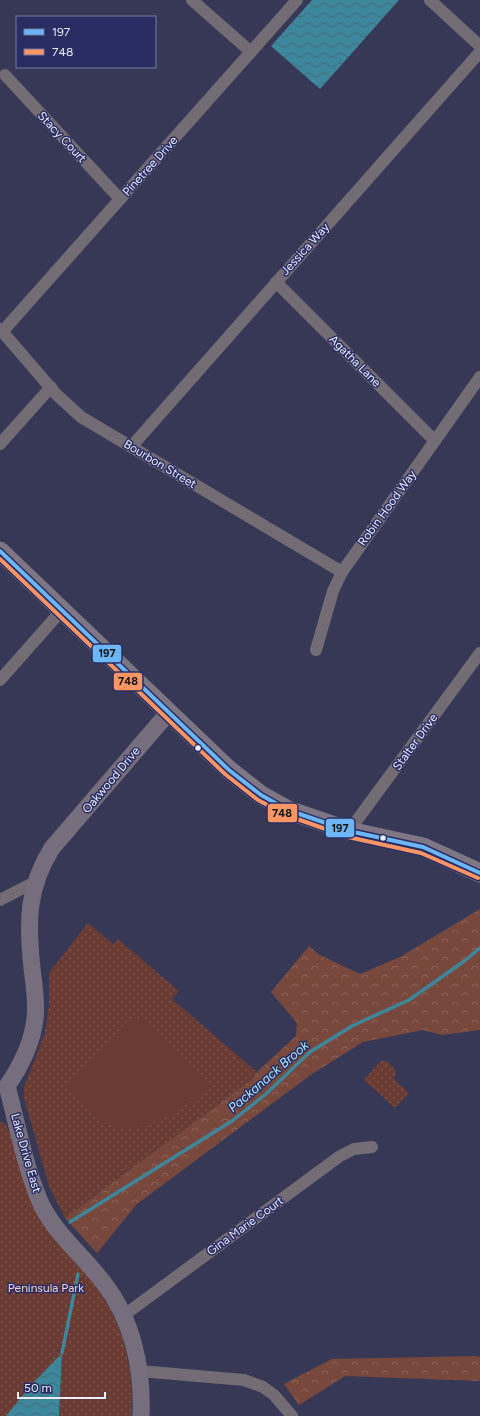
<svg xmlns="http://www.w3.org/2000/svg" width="480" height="1416" font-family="Figtree,sans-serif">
	<defs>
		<pattern id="grass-dots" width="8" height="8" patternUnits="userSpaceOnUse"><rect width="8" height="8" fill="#693b32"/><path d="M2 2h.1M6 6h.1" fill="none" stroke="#7f5851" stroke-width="1.8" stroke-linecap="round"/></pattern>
		<pattern id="forest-crowns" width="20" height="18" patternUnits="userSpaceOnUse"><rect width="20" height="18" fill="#79483d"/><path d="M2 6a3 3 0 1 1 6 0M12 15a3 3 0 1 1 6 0" fill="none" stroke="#8c635a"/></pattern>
		<pattern id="water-waves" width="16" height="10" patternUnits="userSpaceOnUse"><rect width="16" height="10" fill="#3e869b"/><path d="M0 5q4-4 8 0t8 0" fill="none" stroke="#416d7b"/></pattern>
	</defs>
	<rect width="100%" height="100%" fill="#373855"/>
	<!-- grass -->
	<g fill="url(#grass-dots)">
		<polygon points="88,923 113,944 118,939 179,991 172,999 257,1072 251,1080 65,1218 49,1186 24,1098 24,1087 45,1033 49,1005 49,973"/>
		<polygon points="381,1061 387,1061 395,1069 396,1074 393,1078 409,1093 395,1108 364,1080"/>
		<path d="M0,1121L5,1124L9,1131L27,1189L103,1282L98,1290C126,1328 133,1370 132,1416H59L62,1354L10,1416H0Z"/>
	</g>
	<!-- forest -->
	<g fill="url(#forest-crowns)">
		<polygon points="480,909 480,1030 442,1035 423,1030 363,1042 312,1074 137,1204 97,1253 65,1218 251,1080 257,1072 296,1036 297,1023 271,992 309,946 320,955 360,974 400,957"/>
		<polygon points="473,1356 480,1357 480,1381 345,1376 299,1405 284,1384 332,1359"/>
	</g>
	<!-- garden -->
	<polygon fill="#693b32" points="139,1018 212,1084 179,1111 144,1126 117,1128 92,1114 65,1088 128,1020"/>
	<!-- water -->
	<g fill="url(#water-waves)">
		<polygon points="312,0 399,0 320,89 271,46"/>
		<polygon points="62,1353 59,1416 6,1416 31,1385"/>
	</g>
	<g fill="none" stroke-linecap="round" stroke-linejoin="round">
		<!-- stream -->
		<g stroke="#3e869b" stroke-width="3.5">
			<polyline points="70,1222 232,1121 266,1094 310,1052 352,1026 409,1000 463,962 480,948"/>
			<polyline points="62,1353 78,1274"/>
		</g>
		<!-- street -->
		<g stroke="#736c75" stroke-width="12">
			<polyline points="192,0 251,52"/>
			<polyline points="430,0 480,46"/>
			<polyline points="5,75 120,199"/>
			<polyline points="276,282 435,441"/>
			<polyline points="0,329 56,394 81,417 342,572"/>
			<polyline points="2,332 297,0"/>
			<polyline points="0,444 51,387"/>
			<polyline points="131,447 480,52"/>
			<polyline points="316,650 333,591 342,572 480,377"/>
			<polyline points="0,680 62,610"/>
			<polyline points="349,831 480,653"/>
			<polyline points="0,900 35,882"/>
			<polyline points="123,1316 340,1156 354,1149 372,1147"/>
			<polyline points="140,1371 244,1380 263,1387 274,1395 292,1416"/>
		</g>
		<!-- secondary -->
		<path stroke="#766e7c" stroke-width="17" d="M141,1416C143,1369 133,1320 103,1282C83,1256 57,1235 42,1206C26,1172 17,1123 7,1086C21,1066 32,1044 35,1019C37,1002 34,985 32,968C27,922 27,888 52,848L169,712"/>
		<!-- primary -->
		<polyline stroke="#7f7685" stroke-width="19" points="0,551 229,770 261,795 288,810 349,831 423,847 480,873"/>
		<defs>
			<polyline id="bus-1" points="0,551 229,770 261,795 288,810 349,831 423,847 480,873"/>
			<polyline id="bus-2" points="0,559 225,774 258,800 286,815 348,837 421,853 478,878"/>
		</defs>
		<!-- bus-1 casing -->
		<use href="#bus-1" stroke="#2a2d62" stroke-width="7"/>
		<!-- bus-2 casing -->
		<use href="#bus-2" stroke="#2a2d62" stroke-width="7"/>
		<!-- bus-1 -->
		<use href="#bus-1" stroke="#6db6f5" stroke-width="4"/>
		<!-- bus-2 -->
		<use href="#bus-2" stroke="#fb9564" stroke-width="4"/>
	</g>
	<!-- markers -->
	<g fill="#eaedfb" stroke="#2a2d62" stroke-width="1.5">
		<circle cx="198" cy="748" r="3.5"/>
		<circle cx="383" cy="838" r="3.5"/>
	</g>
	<g text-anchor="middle" stroke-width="3" stroke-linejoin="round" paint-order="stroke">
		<!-- street labels -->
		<g font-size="12" fill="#eaedfb" stroke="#2a2d62">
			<text transform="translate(62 137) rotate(47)" y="4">Stacy Court</text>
			<text transform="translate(150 166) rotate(-48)" y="4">Pinetree Drive</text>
			<text transform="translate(305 249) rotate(-48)" y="4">Jessica Way</text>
			<text transform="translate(355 361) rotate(45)" y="4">Agatha Lane</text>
			<text transform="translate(160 464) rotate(31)" y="4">Bourbon Street</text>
			<text transform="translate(387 508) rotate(-54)" y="4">Robin Hood Way</text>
			<text transform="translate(415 742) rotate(-54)" y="4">Stalter Drive</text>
			<text transform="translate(111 780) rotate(-50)" y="4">Oakwood Drive</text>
			<text transform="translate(26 1153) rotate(74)" y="4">Lake Drive East</text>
			<text transform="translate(245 1226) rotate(-36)" y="4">Gina Marie Court</text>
		</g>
		<!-- park labels -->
		<g font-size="12" fill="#f5d0c5" stroke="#2a2d62">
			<text x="46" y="1292">Peninsula Park</text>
		</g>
		<!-- water labels -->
		<g font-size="13" font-style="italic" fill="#abe9fb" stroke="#2a2d62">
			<text transform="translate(268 1076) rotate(-41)" y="5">Packanack Brook</text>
		</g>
	</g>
	<g stroke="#2a2d62" stroke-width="1.5">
		<rect x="92" y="644" width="30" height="19" rx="4" fill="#6db6f5"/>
		<rect x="113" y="672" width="30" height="19" rx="4" fill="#fb9564"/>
		<rect x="267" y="803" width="31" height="20" rx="4" fill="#fb9564"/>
		<rect x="325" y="818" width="30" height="20" rx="4" fill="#6db6f5"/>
	</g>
	<g font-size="11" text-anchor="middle" font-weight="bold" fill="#111">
		<text x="107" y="657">197</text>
		<text x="128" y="685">748</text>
		<text x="282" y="817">748</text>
		<text x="340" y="832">197</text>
	</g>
	<!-- legend -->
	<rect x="16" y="16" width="140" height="52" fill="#2a2d62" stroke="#777a9f"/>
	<rect x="24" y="29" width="20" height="6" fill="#6db6f5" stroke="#777a9f"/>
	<text x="52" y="36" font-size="12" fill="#eaedfb">197</text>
	<rect x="24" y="49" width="20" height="6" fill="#fb9564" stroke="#777a9f"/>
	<text x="52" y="56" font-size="12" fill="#eaedfb">748</text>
	<!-- scale -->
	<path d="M18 1392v6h87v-6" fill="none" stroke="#eaedfb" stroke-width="2"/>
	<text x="24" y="1392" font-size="12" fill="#eaedfb" stroke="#2a2d62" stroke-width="3" paint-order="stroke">50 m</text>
</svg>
